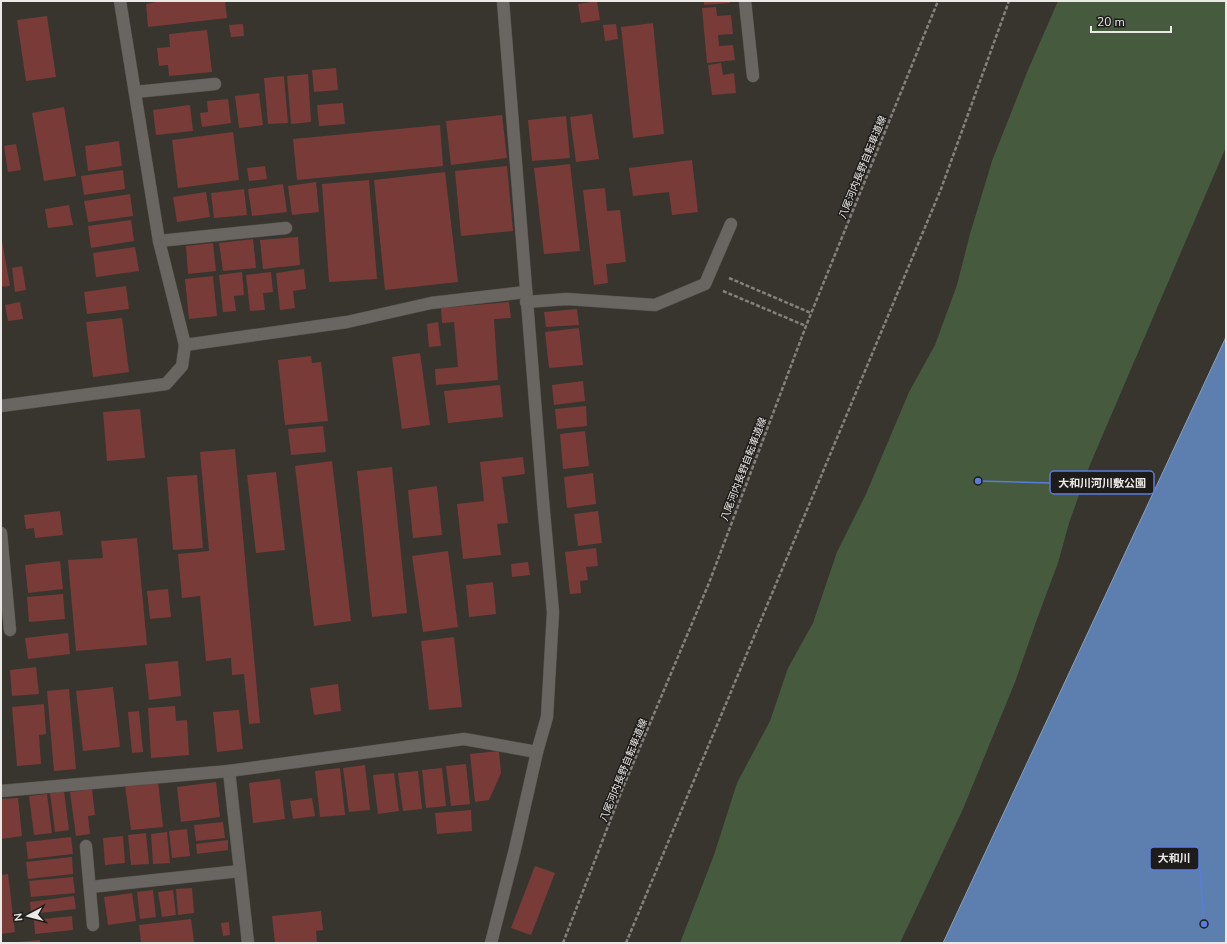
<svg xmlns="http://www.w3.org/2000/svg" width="1227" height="944" font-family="'Nunito Sans','Noto Sans JP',sans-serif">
	<rect width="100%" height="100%" fill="#38352f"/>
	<!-- green -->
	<polygon fill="#465a3d" points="1058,1 1226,1 1226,147 1089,467 1069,523 1058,563 1037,619 1015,682 963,809 900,943 680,943 714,855 737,783 770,721 788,668 813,623 837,552 866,494 909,392 935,345 957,285 970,234 992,161 1028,70"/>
	<!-- water -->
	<polygon fill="#5d7fb0" stroke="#889fc0" points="1226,337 1226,943 943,943"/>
	<!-- building -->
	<g fill="#783b38">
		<polygon points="156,1 225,1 227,18 148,27 146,4 156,2"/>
		<polygon points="597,1 600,20 581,23 578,4"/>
		<polygon points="704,1 730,1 730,3 704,5"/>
		<polygon points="716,7 717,16 731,15 733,34 718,35 719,46 733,45 735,60 707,63 702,8"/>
		<polygon points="47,16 56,77 26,81 17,20"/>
		<polygon points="653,23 664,134 633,138 621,27"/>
		<polygon points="243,24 244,36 231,37 229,25"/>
		<polygon points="616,24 618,39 605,41 603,25"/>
		<polygon points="207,30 212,72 169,76 168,65 159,66 157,48 170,47 169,34"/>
		<polygon points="721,63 723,75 734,73 736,93 712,95 708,65"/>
		<polygon points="336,68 338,90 314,92 312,70"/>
		<polygon points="308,74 311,122 291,124 287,76"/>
		<polygon points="284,76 288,123 268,124 264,78"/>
		<polygon points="259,93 263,125 239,128 235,96"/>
		<polygon points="228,99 231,123 202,127 200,113 208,112 207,101"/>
		<polygon points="343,103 345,124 319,126 317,105"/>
		<polygon points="190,105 193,131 156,135 153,110"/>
		<polygon points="64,107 76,176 44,181 32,113"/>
		<polygon points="592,114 599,159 576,162 570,117"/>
		<polygon points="502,115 507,158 451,165 446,121"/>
		<polygon points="566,116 570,158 532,161 528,120"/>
		<polygon points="440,125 443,166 297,180 293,139"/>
		<polygon points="233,132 239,180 178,188 172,140"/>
		<polygon points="119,141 122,166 88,171 85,146"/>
		<polygon points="16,144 21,170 8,172 4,146"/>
		<polygon points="692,160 698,212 672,215 669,192 633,196 629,168"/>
		<polygon points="570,164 580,251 544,254 534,168"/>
		<polygon points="265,166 267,179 249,181 247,168"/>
		<polygon points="507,166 513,231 461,236 455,171"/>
		<polygon points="123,170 125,189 84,195 81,176"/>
		<polygon points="445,172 458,282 385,290 374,180"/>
		<polygon points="369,180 377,279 329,282 322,184"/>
		<polygon points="316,182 319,212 292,215 288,186"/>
		<polygon points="283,184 287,212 252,216 248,189"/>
		<polygon points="605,188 607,211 620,210 626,262 606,264 608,283 594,285 583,190"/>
		<polygon points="244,189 247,215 214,218 211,193"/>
		<polygon points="206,192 210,217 177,222 173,197"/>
		<polygon points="130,194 133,216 88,222 84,201"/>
		<polygon points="69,205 73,225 48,228 45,209"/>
		<polygon points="131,220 134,241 91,248 88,226"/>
		<polygon points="1,235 10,286 1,287"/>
		<polygon points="298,237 300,265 263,269 260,240"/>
		<polygon points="253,239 256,268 223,271 219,243"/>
		<polygon points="213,243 216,271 188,274 186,246"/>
		<polygon points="135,247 139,271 96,277 93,253"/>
		<polygon points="22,266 26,290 15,292 12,268"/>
		<polygon points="304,269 306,289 293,291 295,308 280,310 276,273"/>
		<polygon points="242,272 244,295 234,296 236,311 223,312 219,275"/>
		<polygon points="271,272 273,292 263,293 265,310 250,311 246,275"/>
		<polygon points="213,276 217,316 189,319 185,279"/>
		<polygon points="126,286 129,309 87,314 84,292"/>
		<polygon points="20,302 23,319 8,321 5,305"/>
		<polygon points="509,302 511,318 494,319 498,380 436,385 435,369 458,367 454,322 442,323 441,308"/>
		<polygon points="577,309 579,325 546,327 544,312"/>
		<polygon points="122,318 129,372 93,377 86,322"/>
		<polygon points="438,322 441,346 429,347 427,324"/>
		<polygon points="579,328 583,365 549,368 545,332"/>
		<polygon points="420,353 430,425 402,429 392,357"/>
		<polygon points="311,356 312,363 321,362 328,421 285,425 278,360"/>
		<polygon points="583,381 585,401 554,405 552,385"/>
		<polygon points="500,385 503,417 448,423 444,391"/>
		<polygon points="586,406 587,426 557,429 555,409"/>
		<polygon points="140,409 145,458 107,461 103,412"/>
		<polygon points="323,426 326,452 291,455 288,429"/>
		<polygon points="585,431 589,466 563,469 560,434"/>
		<polygon points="235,449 260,723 249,724 244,674 232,675 231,658 206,661 200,596 182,598 178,554 209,551 200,452"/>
		<polygon points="523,457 525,474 502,477 508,523 497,524 501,555 463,559 457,504 484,501 480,462"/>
		<polygon points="332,461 351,621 314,626 295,466"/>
		<polygon points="392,467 407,613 372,617 357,471"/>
		<polygon points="276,472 285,550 256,553 247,475"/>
		<polygon points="593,473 596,504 567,508 564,477"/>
		<polygon points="197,475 203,548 173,550 167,477"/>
		<polygon points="437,486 442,535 413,538 408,490"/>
		<polygon points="60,511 63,535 35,538 34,528 26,529 24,515"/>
		<polygon points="598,511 602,543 578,546 574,514"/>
		<polygon points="137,538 147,645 76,651 68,560 103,558 101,541"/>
		<polygon points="596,548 598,566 586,567 588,580 580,581 581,593 570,594 565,552"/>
		<polygon points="448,551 458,627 423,632 412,556"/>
		<polygon points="60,561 63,589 28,593 25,565"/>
		<polygon points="528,562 530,575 512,577 511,564"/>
		<polygon points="493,582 496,614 469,617 466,585"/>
		<polygon points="168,589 171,617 150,619 147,591"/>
		<polygon points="63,594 65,619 29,622 27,597"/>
		<polygon points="68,633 70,654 28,659 25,638"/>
		<polygon points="454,637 462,707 429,710 421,641"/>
		<polygon points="178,661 181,696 149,700 145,664"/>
		<polygon points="36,667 39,694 12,696 10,670"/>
		<polygon points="338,684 341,711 314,715 310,688"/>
		<polygon points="113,687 120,747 83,751 76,691"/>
		<polygon points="69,689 76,769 54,771 47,691"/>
		<polygon points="44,704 46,734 39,735 41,764 17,766 12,707"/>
		<polygon points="175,706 176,721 187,720 189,755 151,758 148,708"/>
		<polygon points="239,710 243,749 217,752 213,712"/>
		<polygon points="139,711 143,752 132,753 128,712"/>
		<polygon points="499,751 501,773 489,800 475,802 470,754"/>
		<polygon points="466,764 470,804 451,806 446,766"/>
		<polygon points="365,765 370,810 349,812 343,768"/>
		<polygon points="340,768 345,815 320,817 315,771"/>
		<polygon points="442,768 446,806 426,808 422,770"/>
		<polygon points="418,771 422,809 403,811 398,773"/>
		<polygon points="394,773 399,811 378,814 373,775"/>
		<polygon points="280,779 285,819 253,823 249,783"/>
		<polygon points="158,781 163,827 131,830 125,785"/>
		<polygon points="216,782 220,817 181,822 177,787"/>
		<polygon points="92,789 95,815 88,816 90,834 76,836 70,792"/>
		<polygon points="64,791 69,830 55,832 50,793"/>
		<polygon points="47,794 52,833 34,835 29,796"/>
		<polygon points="18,798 22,836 1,839 1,799"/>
		<polygon points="312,798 315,816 293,819 290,801"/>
		<polygon points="471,810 472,831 437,834 435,813"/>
		<polygon points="223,822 225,838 196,841 194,825"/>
		<polygon points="187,829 190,856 172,858 169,831"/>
		<polygon points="167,832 170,863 153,864 151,834"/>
		<polygon points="146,833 149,864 131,865 128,835"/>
		<polygon points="123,836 125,863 105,865 103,838"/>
		<polygon points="71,837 73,854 28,859 26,842"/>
		<polygon points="228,840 228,850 197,854 196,844"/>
		<polygon points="72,857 73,874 28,879 26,862"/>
		<polygon points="535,866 555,873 531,935 511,928"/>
		<polygon points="8,874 15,932 1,934 1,875"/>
		<polygon points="73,877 75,893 31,897 29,881"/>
		<polygon points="192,888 194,913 178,915 176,889"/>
		<polygon points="153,890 156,917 140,919 137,892"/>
		<polygon points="173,890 176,915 162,917 158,892"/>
		<polygon points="132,893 136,921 108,925 104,897"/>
		<polygon points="74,896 76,909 31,914 30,902"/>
		<polygon points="321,911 323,930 316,931 317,943 275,943 272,916"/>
		<polygon points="72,916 73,930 35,934 34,920"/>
		<polygon points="191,919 194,942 141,943 139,925"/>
		<polygon points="229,922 230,935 223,936 221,923"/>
		<polygon points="40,940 40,943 17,943 17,942"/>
	</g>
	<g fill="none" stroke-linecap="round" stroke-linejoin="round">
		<defs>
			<g id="minor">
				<polyline points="745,1 753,76"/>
				<polyline points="135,92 215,84"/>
				<polyline points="159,241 286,228"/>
				<polyline points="526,302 567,299 655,305 705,284 731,224"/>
				<polyline points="185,345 347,322 431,303 526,292"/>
				<polyline points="1,406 166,384 182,366 185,345 159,241 120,1"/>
				<polyline points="1,533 10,630"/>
				<polyline points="229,771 248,943"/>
				<polyline points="1,791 229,771 464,739 537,752"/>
				<polyline points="86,846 93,925"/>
				<polyline points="90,887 240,871"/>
				<polyline points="491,943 515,849 537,752 547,717 553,612 543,501 503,1"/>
			</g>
		</defs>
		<!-- minor casing -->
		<use href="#minor" stroke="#54514d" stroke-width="13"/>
		<!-- path -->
		<g stroke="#83817c" stroke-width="2.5" stroke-dasharray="4 2" stroke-linecap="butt">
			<polyline points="729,278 811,313"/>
			<polyline points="723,291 806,326"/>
			<polyline points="563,943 622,790 709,583 806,326 938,1"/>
			<polyline points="626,943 941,189 1009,1"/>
		</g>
		<!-- minor -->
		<use href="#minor" stroke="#696560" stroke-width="12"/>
	</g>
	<g text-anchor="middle" stroke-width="3" stroke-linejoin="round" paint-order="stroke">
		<!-- street labels -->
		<g font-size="10" fill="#ebe9e6" stroke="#1e1c1a">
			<text transform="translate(862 167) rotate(-68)" y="4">八尾河内長野自転車道線</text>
			<text transform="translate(743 469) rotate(-69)" y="4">八尾河内長野自転車道線</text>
			<text transform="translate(623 770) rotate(-68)" y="4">八尾河内長野自転車道線</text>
		</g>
	</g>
	<!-- callouts -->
	<path fill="none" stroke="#5b7cdc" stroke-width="1.5" d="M978 481L1050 483M1204 924L1199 858"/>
	<g fill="#5b7cdc" stroke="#1e1c1a" stroke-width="1.5">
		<circle cx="978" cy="481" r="4"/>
		<circle cx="1204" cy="924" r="4"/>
	</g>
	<g fill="#1e1c1a" stroke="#5b7cdc" stroke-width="1.5">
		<rect x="1050" y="471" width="104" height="23" rx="4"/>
		<rect x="1150" y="847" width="49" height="23" rx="4"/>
	</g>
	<g font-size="11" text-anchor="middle" font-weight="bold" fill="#ebe9e6">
		<text x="1102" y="487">大和川河川敷公園</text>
		<text x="1174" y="862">大和川</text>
	</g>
	<!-- border -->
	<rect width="1227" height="944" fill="none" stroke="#ebe9e6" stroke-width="4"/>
	<!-- north arrow -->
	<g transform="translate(28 916) rotate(263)" stroke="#1e1c1a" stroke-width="3" paint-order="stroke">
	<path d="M0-3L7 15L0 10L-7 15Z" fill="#ebe9e6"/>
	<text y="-6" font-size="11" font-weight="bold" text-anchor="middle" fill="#ebe9e6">N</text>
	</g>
	<!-- scale -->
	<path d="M1091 26v6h80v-6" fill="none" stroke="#ebe9e6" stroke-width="2"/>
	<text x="1097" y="26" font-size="12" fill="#ebe9e6" stroke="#1e1c1a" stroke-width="3" paint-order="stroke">20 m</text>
</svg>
